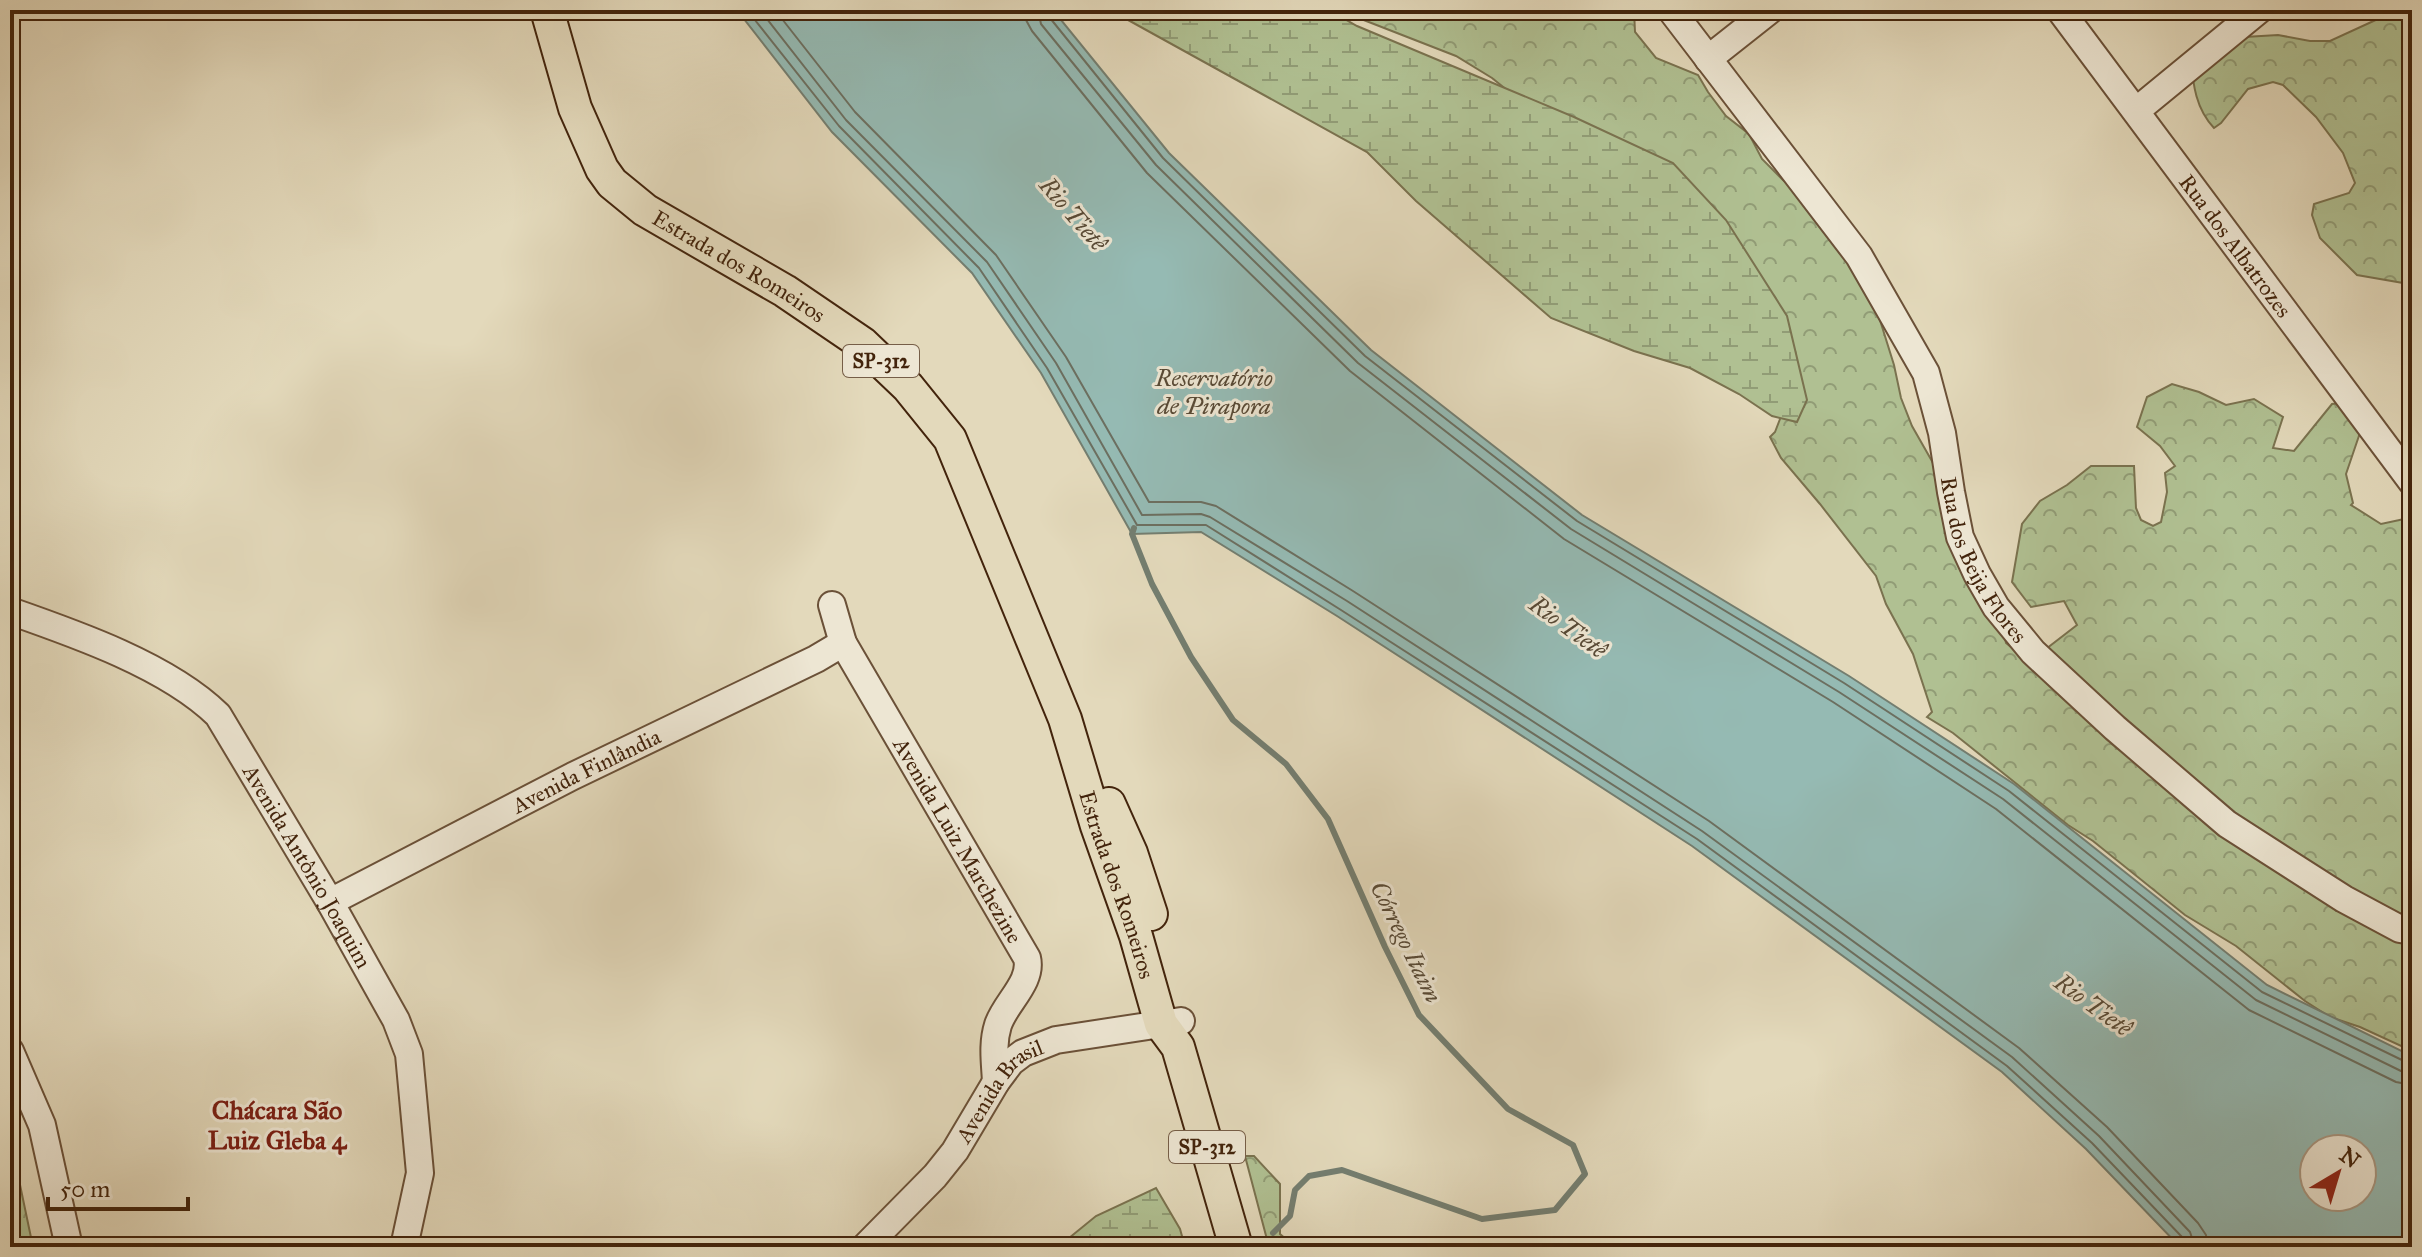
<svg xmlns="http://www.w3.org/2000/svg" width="2422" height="1257" font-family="'IM FELL Great Primer',serif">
	<defs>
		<pattern id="forest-crowns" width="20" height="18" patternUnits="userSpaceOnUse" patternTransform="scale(2)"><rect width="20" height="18" fill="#b0c092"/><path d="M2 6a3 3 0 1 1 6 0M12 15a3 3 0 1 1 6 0" fill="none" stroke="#919c76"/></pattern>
		<pattern id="wetland-marsh" width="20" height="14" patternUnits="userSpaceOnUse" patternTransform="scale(2)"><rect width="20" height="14" fill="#b0c092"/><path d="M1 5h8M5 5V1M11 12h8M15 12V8" fill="none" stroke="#919c76"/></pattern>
	</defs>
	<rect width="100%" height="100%" fill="#e3d9bb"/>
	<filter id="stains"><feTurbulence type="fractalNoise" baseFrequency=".0025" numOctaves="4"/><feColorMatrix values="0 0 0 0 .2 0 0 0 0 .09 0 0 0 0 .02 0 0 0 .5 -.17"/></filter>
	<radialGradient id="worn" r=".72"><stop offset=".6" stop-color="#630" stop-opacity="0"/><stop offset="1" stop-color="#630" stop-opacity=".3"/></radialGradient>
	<!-- forest -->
	<g fill="url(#forest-crowns)" stroke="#7a724f" stroke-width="2">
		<polygon points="1338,10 1634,10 1635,32 1656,58 1698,75 1708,92 1726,116 1749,134 1762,159 1783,180 1828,217 1874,301 1894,365 1901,398 1912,426 1941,477 2000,615 2006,643 2029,662 2077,625 2064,601 2031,607 2012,582 2022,524 2040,501 2067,485 2091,466 2134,466 2136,508 2141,520 2153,526 2161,522 2167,492 2165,473 2175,466 2160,446 2137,427 2147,397 2172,384 2199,392 2226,405 2254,399 2283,417 2273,448 2294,451 2332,404 2348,402 2364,421 2346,474 2353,503 2351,505 2381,524 2409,518 2412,533 2412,1051 2360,1027 2330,1017 2305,1001 2236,946 2185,915 2093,841 2068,825 1953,733 1927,717 1932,712 1913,654 1886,604 1876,576 1820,504 1781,458 1770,437 1775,432 1780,419 1759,321 1542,118 1492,78 1456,56"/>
		<path d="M2407,12L2412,15V289L2403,283L2357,275L2320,238L2312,215L2314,204L2349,193L2355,183L2343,153L2316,117L2283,85L2273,82L2248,89L2221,123L2214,128C2196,109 2193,85 2191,60L2211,39L2278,35L2310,41H2330L2380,18Z"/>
		<polygon points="10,1137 33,1247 10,1247"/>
		<polygon points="1245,1156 1254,1156 1280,1184 1280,1234 1295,1247 1269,1247"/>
	</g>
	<!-- wetland -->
	<g fill="url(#wetland-marsh)" stroke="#7a724f" stroke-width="2">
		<polygon points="1110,10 1329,10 1357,26 1574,117 1673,163 1726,220 1787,316 1807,400 1797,422 1772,416 1739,394 1690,368 1634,351 1551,318 1416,201 1367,152"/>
		<polygon points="1156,1188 1180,1229 1185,1247 1058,1247 1096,1216"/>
	</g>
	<!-- water -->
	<path fill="#95bab3" stroke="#747e70" stroke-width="2" fill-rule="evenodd" d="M737,10H1053L1169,153L1371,350L1582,515L1849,676L2014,784L2267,985L2412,1056V1247H2180L2086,1149L2002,1072L1692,846L1337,616L1201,532L1132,534L1041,373L972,273L832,132ZM2314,1149H2362V1197H2314Z"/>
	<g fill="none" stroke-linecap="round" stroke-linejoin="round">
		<!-- shore -->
		<g stroke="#6c6f60" stroke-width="2">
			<polyline points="747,10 839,126 979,268 1047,368 1137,525 1206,525 1341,610 1697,839 2007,1066 2092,1143 2183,1238 2185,1247"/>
			<polyline points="760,10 846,120 987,262 1056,363 1142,515 1201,514 1210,517 1347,601 1702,831 2012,1057 2099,1136 2190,1232 2195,1247"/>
			<polyline points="775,10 855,112 996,255 1066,357 1149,502 1201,502 1216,506 1353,591 1709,821 2019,1048 2107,1127 2198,1223 2206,1235 2207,1247"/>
			<polyline points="1026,10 1026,20 1032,31 1147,173 1350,371 1564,539 1833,702 1996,809 2249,1010 2396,1082 2412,1085"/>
			<polyline points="1038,10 1041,24 1156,165 1358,363 1571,529 1839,692 2003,799 2256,1000 2401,1071 2412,1073"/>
			<polyline points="1048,10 1050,18 1163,158 1365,356 1577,521 1844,683 2009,791 2262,992 2406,1062 2412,1063"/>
		</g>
		<!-- stream -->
		<polyline stroke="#747e70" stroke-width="6" points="1134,528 1132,534 1152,584 1191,657 1233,720 1286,764 1328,819 1385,947 1419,1015 1508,1109 1573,1145 1585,1174 1555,1210 1482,1219 1342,1170 1309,1176 1295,1190 1290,1216 1273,1233"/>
		<defs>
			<g id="minor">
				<path id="s1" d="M1671,10L1859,256L1926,373L1942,433L1951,492L1960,537L1977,574L1996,607L2033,652L2115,728L2227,824L2344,899L2400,929L2412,931"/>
				<path id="s2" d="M2060,10L2412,482"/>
				<polyline points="1708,59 1770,10"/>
				<polyline points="2136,111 2259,10"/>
				<path id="s3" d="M832,605L843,643L1027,958C1033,982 1005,1003 998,1025C992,1044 995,1062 996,1082"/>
				<path id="s4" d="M10,611C76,634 168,666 218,715L330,902L396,1020L409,1054L420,1173L404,1247"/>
				<path id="s5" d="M330,902L573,776L816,659L843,643"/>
				<polyline points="10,1051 42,1125 69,1247"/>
				<path id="s6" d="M865,1247L935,1176L955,1151L996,1082L1011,1062L1023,1053L1056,1040L1181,1021"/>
			</g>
			<g id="major">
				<path id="s7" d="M547,10L575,108L602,169L612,183L645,210L785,291L863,344L908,387L950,439L1065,719L1097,826L1136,936L1161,1024L1178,1047L1236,1247"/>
				<polyline points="1109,804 1131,853 1151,914"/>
			</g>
		</defs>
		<!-- minor casing -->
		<use href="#minor" stroke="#6b5138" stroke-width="30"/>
		<!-- major casing -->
		<use href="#major" stroke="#43240c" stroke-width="36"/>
		<!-- minor -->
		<use href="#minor" stroke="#ede6d3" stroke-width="26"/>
		<!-- major -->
		<use href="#major" stroke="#e3d9bb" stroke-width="32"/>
	</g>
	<g text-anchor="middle" stroke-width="6" stroke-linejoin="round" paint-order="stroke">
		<!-- shield labels -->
		<g fill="#ede6d3" stroke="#765e48" stroke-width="2">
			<rect x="843" y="345" width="76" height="32" rx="6"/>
			<rect x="1169" y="1131" width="76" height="32" rx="6"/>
		</g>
		<g font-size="20" font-weight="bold" fill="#43240c">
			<text x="881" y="368">SP-312</text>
			<text x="1207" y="1154">SP-312</text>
		</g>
		<!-- street labels -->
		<g font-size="22" fill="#43240c" stroke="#ede6d3">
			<text dy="8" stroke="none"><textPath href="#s2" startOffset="294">Rua dos Albatrozes</textPath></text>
			<text dy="8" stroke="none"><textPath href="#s7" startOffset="338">Estrada dos Romeiros</textPath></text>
			<text dy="8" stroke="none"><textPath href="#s1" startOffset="642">Rua dos Beija Flores</textPath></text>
			<text dy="8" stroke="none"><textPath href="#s5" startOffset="288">Avenida Finlândia</textPath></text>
			<text dy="8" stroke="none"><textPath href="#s3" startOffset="268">Avenida Luiz Marchezine</textPath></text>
			<text dy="8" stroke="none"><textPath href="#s4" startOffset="410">Avenida Antônio Joaquim</textPath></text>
			<text dy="8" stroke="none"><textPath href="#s7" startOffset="1090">Estrada dos Romeiros</textPath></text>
			<text dy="8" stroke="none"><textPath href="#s6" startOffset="208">Avenida Brasil</textPath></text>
		</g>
		<!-- water labels -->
		<g font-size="24" font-style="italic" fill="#584a36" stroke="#ede6d3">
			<text transform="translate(1073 214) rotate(49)" y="8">Rio Tietê</text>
			<text x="1214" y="386">Reservatório<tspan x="1214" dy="28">de Pirapora</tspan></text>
			<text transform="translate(1568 627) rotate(36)" y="8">Rio Tietê</text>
			<text transform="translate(1406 942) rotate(64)" y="8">Córrego Itaim</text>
			<text transform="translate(2093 1005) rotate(36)" y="8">Rio Tietê</text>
		</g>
		<!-- quarter labels -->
		<g font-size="26" font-weight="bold" fill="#7a1f14" stroke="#ede6d3">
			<text x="277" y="1119">Chácara São<tspan x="277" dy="30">Luiz Gleba 4</tspan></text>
		</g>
	</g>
	<!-- margin -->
	<rect width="2422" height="1257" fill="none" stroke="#e3d9bb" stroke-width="40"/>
	<rect x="12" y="12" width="2398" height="1233" fill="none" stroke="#43240c" stroke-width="4"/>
	<rect x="20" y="20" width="2382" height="1217" fill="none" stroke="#43240c" stroke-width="2"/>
	<!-- north arrow -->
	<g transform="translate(2338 1173) rotate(38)"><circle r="38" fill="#ede6d3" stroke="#a99883" stroke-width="2"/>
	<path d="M0-6L14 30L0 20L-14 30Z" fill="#8f2418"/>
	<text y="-12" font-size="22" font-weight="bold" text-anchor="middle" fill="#43240c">N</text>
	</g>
	<!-- scale -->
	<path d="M48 1197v12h140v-12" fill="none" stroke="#43240c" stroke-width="4"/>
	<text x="60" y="1197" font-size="24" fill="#43240c" stroke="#ede6d3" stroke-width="6" paint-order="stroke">50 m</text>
	<rect width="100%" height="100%" filter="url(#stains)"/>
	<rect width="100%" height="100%" fill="url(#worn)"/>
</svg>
